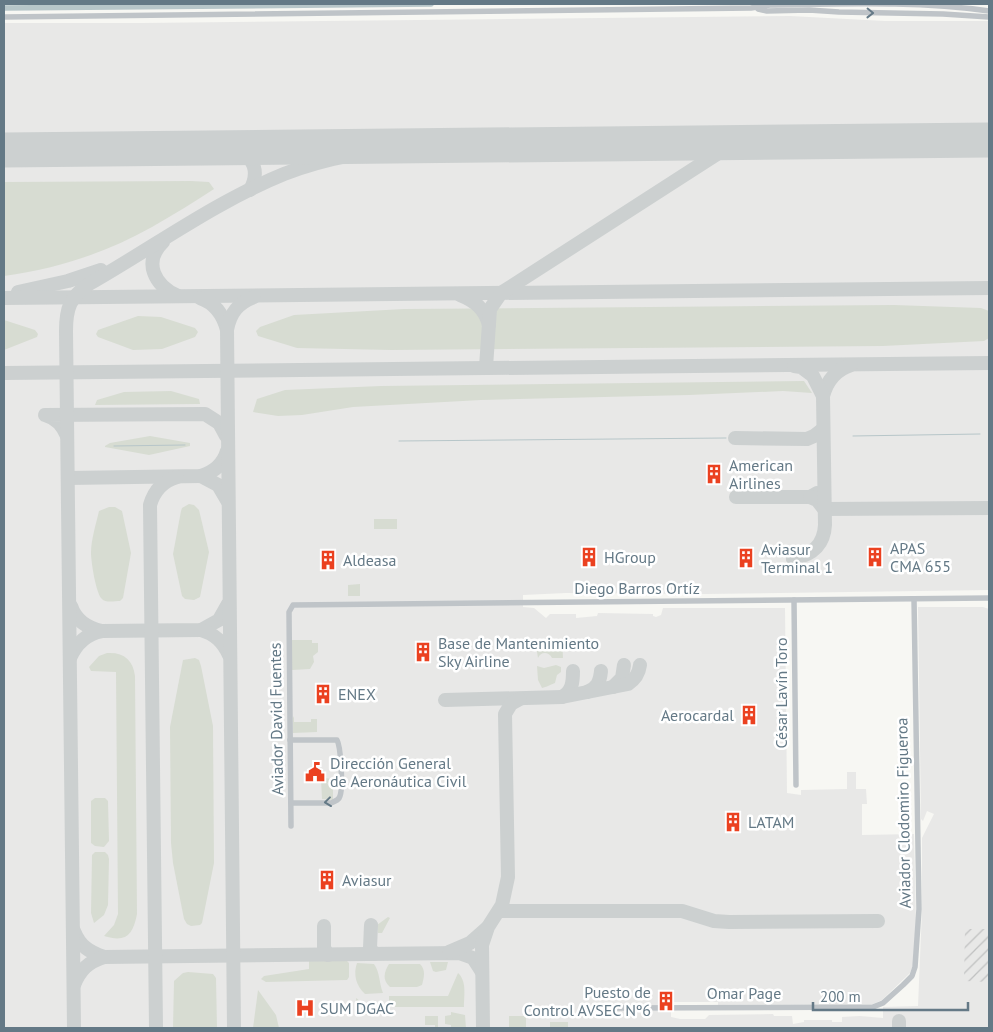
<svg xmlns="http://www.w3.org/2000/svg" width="993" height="1032" font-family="'PT Sans',sans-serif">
	<defs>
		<pattern id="industrial-furrows" width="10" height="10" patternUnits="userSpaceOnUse" patternTransform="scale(1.25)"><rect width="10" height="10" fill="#e8e8e7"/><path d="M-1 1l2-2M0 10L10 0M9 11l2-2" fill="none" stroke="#c0c1c1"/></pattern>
	</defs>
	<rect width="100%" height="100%" fill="#f7f7f3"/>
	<!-- built -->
	<polygon fill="#e8e8e7" points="790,16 885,21 989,21 989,590 705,594 566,593 523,595 523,607 534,608 546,618 550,614 576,614 576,618 597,616 598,613 653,614 653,616 656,617 661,615 663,608 785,608 787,793 801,795 801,790 847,789 847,772 856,772 856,789 866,789 867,804 862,804 862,835 914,834 916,921 913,965 910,973 882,1000 873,1004 718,1005 718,1002 671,1002 671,1017 680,1019 705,1019 709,1015 773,1014 774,1016 792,1016 793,1024 804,1022 804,1020 832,1020 832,1022 842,1022 842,1017 860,1016 883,1018 883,1007 918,1006 922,910 922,838 934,814 927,811 923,821 921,819 918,607 983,607 989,609 989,1028 4,1028 4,23 142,23"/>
	<!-- industrial -->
	<polygon fill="url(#industrial-furrows)" points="965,929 989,929 989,982 964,981"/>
	<!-- green -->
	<g fill="#d7dcd2">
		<path d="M191,181L209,182L214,189C194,202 173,215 152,227C106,253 56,269 4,276V182Z"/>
		<polygon points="894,305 981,308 989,311 989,338 984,341 883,346 391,350 297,348 258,336 256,331 260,327 294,315 404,309"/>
		<polygon points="138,316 161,317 195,328 198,332 195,337 162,349 133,350 98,337 96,334 98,330"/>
		<polygon points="4,320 35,330 38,334 37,337 4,350"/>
		<polygon points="804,381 812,393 783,391 689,395 481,400 353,407 302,415 278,416 253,412 257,399 285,390 381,386"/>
		<polygon points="171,391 199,399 200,404 95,405 97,400 124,392"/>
		<polygon points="150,436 190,443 190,446 149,455 105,447 105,446 110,443"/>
		<polygon points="189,504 194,505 199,510 209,552 200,597 194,600 185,599 182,596 173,554 181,511 182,508"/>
		<path d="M109,507H115L122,511L131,553L123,598L120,601C115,601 105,603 102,599C96,594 91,561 91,553C91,540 96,524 99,511Z"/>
		<rect x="374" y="519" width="23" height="10"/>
		<polygon points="360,584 360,596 348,596 348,585"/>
		<path d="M535,639H562L563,658H552C549,652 541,651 538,658Z"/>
		<polygon points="292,640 312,640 312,643 318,643 318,652 313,656 314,662 310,669 292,670"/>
		<path d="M107,653C124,652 133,660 135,676L137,914C133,935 126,943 104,936L114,925L118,914L116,672L91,671L89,667L99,656Z"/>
		<polygon points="195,658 199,660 201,666 213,726 214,863 202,923 200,925 191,926 187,924 184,919 173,863 171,843 170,727 183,660"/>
		<path d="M556,665L561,667V672L557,675L555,683C552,684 544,688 542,688L538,680L537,666L544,668Z"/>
		<polygon points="294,716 294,722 311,722 311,719 317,719 317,732 293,733 293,718"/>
		<polygon points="325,778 332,779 332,787 326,782 333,790 333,800 322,799 321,779 325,781"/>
		<polygon points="95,798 105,798 108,801 109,841 104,847 95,846 91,843 91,801"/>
		<polygon points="95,852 105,852 108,855 109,859 108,905 104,915 94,923 91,913 92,855"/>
		<polygon points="388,917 390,918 382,933 378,933 377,925"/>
		<polygon points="346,960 349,963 349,977 347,980 266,982 261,979 264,976 309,969 309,961"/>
		<polygon points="430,962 448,962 446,970 436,972 433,971"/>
		<path d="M357,963L374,964C380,972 379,983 383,993L365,994C356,986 353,974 357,963Z"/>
		<path d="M389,964H420C426,970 424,977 422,985L417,987H390C382,980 384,972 389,964Z"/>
		<polygon points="188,972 213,974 216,978 217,1028 173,1028 174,981 183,973"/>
		<path d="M458,973C467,981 464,996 464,1007H389V996H448Z"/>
		<polygon points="258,990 276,1015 279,1028 253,1028"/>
		<polygon points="356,998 369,1008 376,1012 377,1014 359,1015 357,1013"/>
		<polygon points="451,1012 465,1015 466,1028 451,1028 451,1025 445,1024 445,1016 451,1015"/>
		<polygon points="425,1016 438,1016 438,1028 435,1028 435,1025 425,1025"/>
		<polygon points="509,1016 526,1016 526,1028 550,1028 550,1022 568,1022 568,1028 509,1028"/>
	</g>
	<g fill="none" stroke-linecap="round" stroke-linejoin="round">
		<!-- stream -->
		<g stroke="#b7c6c9" stroke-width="1">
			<polyline points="853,436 980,434"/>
			<polyline points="399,441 726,438"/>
			<polyline points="114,446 185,445"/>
		</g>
		<!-- canal -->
		<polyline stroke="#b7c6c9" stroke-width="5.5" points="4,8 431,4"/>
		<!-- taxiway -->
		<g stroke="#ccd0d0" stroke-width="14">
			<path d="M237,147C254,158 260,172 250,190"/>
			<path d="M163,242C142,262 155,286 178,296"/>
			<polyline points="18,292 68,281 101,270"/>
			<path d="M460,295C475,301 485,309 489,325"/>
			<polyline points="4,298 989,288"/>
			<path d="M200,298C215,303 223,314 227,330"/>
			<polyline points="486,367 490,309 501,293 734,143"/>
			<polyline points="4,373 989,363"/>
			<path d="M823,396C827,381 835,370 851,365"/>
			<path d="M67,436C63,426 56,418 45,415L205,414L219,423L226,436"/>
			<polyline points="735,438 807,439 814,436 823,429"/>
			<polyline points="201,476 218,485 228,502"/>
			<path d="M68,478L201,476C214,472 223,465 227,451"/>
			<polyline points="736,497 810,497 817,493"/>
			<polyline points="810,497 817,500 824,509 989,508"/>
			<path d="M793,559C812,555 824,545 825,525L823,396L813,376L801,367L794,366"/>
			<path d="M71,606C76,621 87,628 102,631L201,630L219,620L228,604"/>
			<path d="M201,630C215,634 223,642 229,655"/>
			<path d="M70,658C76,644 86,634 102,631"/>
			<polyline points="613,687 622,678 624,665"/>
			<path d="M587,692C597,688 600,682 601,671"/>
			<path d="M562,697C572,691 573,683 573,671"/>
			<path d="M445,700L562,697L628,684C636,679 639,673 640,665"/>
			<polyline points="499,911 682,911 714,921 729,922 878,921"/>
			<polyline points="371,925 370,948 374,954"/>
			<polyline points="324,926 324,948 328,955"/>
			<path d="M74,931C80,946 89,952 104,957L459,953L473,958L482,972"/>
			<polyline points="449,952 470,943 487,928"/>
			<path d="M74,985C80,970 88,962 104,957"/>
			<polyline points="899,1021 899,1028"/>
			<path d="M74,1028L66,331C66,308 70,297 89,284C154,247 215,202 284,174C330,156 377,149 425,146"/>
			<path d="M156,1028L150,505C154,491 163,481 177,477"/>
			<path d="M234,1028L227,330C230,313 238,303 254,297"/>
			<polyline points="483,1028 482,945 488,927 502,905 508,877 505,714 511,704 520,699"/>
		</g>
		<!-- runway -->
		<polyline stroke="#ccd0d0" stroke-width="35" points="4,150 989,140"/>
		<!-- minor -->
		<g stroke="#bfc4c8" stroke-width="5.5">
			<polyline points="758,9 767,11 809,10 839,12 943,14 989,17"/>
			<path d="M4,17L751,8L770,5C843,4 917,1 989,11"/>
			<polyline points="794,600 796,785"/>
			<path d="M290,740H337C341,747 343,788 340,796C339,800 336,801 331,803H291"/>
			<polyline points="291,826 289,612 293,605 989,598"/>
			<polyline points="615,1008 873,1007 883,1003 903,985 912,976 915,967 919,909 914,599"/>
		</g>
	</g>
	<!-- one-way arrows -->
	<defs><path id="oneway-chevron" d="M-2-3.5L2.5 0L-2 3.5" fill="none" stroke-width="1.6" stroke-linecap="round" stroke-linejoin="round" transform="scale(1.25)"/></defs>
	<g stroke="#647986">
		<use href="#oneway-chevron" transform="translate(870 13) rotate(1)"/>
		<use href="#oneway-chevron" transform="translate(328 802) rotate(173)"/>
	</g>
	<!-- icons -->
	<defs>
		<symbol id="building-bare" viewBox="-9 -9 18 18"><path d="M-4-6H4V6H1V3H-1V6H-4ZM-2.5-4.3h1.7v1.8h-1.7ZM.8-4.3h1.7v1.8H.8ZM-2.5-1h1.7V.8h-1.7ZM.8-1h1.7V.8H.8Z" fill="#eb4120" stroke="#fff" stroke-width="2.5" paint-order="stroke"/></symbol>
		<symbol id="civic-bare" viewBox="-9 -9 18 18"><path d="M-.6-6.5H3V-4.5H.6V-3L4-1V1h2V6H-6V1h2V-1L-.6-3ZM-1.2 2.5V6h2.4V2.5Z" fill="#eb4120" stroke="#fff" stroke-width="2.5" paint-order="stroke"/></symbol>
		<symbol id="hospital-bare" viewBox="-9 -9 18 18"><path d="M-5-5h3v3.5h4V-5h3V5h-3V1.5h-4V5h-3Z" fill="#eb4120" stroke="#fff" stroke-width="2.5" paint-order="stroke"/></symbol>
	</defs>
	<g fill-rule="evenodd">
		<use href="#building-bare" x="700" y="460" width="28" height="28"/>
		<use href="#building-bare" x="575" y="543" width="28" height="28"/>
		<use href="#building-bare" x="861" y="543" width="28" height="28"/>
		<use href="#building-bare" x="732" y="544" width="28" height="28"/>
		<use href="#building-bare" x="314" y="546" width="28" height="28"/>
		<use href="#building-bare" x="409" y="638" width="28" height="28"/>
		<use href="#building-bare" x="309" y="680" width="28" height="28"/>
		<use href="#building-bare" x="735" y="701" width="28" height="28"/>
		<use href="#civic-bare" x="301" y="758" width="28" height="28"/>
		<use href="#building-bare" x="719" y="808" width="28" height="28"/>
		<use href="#building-bare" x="313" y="866" width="28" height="28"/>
		<use href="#building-bare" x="652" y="987" width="28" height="28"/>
		<use href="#hospital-bare" x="291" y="994" width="28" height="28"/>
	</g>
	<g text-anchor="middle" stroke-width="5" stroke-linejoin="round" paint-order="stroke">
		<!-- poi labels -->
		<g font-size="16" fill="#647986" stroke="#fff" text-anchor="start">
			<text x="729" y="471">American<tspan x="729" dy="18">Airlines</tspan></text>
			<text x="890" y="554">APAS<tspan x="890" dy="18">CMA 655</tspan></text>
			<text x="761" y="555">Aviasur<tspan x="761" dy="18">Terminal 1</tspan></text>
			<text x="604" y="563">HGroup</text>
			<text x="343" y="566">Aldeasa</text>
			<text x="438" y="649">Base de Mantenimiento<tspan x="438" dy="18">Sky Airline</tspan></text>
			<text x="338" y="700">ENEX</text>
			<text x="734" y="721" text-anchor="end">Aerocardal</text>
			<text x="330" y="769">Dirección General<tspan x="330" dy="18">de Aeronáutica Civil</tspan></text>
			<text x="748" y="828">LATAM</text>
			<text x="342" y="886">Aviasur</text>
			<text x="651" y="998" text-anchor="end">Puesto de<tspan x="651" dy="18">Control AVSEC Nº6</tspan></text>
			<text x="320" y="1014">SUM DGAC</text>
		</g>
		<!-- street labels -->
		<g font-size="16" fill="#647986" stroke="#fff">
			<text x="637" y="594">Diego Barros Ortíz</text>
			<text transform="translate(781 693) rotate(-90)" y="6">César Lavín Toro</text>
			<text transform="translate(276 719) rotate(-91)" y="6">Aviador David Fuentes</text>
			<text transform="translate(903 813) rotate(-91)" y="6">Aviador Clodomiro Figueroa</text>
			<text x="744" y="999">Omar Page</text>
		</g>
	</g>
	<!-- border -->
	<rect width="993" height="1032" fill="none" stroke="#647986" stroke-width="10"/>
	<!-- scale -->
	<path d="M813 1002v8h155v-8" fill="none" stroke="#647986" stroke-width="2.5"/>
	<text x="820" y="1002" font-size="15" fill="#647986" stroke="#ffffff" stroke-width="4" paint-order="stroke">200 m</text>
</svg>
